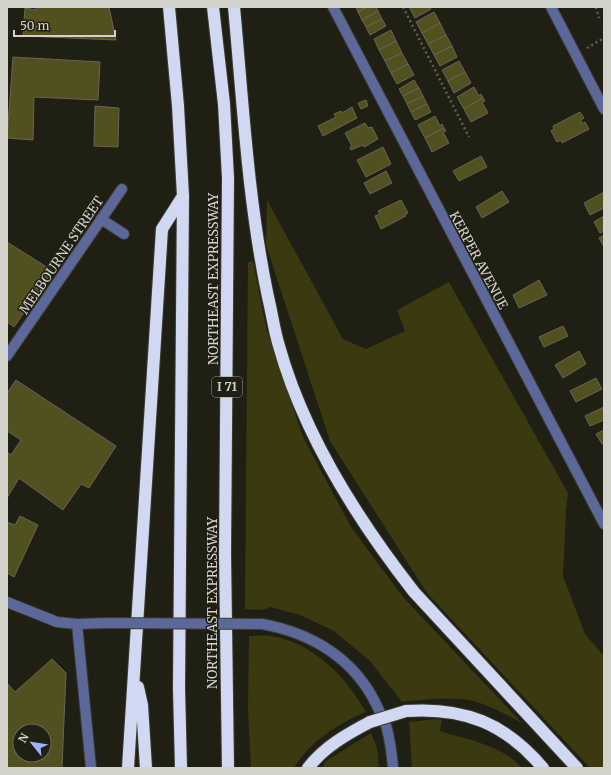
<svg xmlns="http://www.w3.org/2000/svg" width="611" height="775" font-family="Merriweather,serif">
	<rect width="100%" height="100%" fill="#201f14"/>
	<!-- green -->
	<g fill="#3b390f">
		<polygon points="267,200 343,339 366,349 405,331 397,310 449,282 568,493 566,510 563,576 585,634 604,656 604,768 590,768 427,593 330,441 266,245"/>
		<path d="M253,261L266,328L303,437L351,527L403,597L522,723C507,715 491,706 474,701C451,696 425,700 402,702L370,661L334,631L300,615L271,607L262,610L245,609L248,262Z"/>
		<path d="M249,636C256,636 264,635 271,636C314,643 345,676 366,712C339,723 309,742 294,768H251L248,709Z"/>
		<path d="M436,719L442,720L440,731C468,740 502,745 522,768H412L409,722Z"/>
		<polygon points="371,733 377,748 379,768 322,768 326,761"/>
	</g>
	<!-- building -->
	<g fill="#53501f" stroke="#656558" fill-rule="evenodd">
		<polygon points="36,7 109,7 116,40 23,36 25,8 36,10"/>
		<polygon points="356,7 367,7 358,12"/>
		<polygon points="367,7 376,7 378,11 362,20 358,12"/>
		<polygon points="409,7 430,7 431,9 415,18"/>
		<polygon points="378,11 382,19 366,27 362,20"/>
		<polygon points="434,12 440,23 422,33 416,22"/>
		<polygon points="382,19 386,26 370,35 366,27"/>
		<polygon points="440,23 446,35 428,44 422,33"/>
		<polygon points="391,30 396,41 379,50 374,39"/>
		<polygon points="446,35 452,46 434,55 428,44"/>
		<polygon points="396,41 402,53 385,61 379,50"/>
		<polygon points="452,46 457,57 440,66 434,55"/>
		<polygon points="402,53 408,64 391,73 385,61"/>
		<polygon points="13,57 100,62 98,100 34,97 33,140 7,138"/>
		<polygon points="459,61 465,72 448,81 442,70"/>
		<polygon points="408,64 414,75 397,84 391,73"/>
		<polygon points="465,72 471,83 454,93 448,81"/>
		<polygon points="414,80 419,88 403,96 399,89"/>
		<polygon points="474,87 479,96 481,94 483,98 464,109 457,97"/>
		<polygon points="419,88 423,96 407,104 403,96"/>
		<polygon points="423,96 427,104 411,112 407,104"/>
		<polygon points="483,98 485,101 482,102 488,113 471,122 464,109"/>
		<polygon points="366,100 368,106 361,109 358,103"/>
		<polygon points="427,104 431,112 415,120 411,112"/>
		<polygon points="95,106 119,108 118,147 94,146"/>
		<polygon points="352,107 357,118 323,136 318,126 336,117 334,114 341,111 342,113"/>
		<polygon points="580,112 584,118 581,120 582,124 585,122 589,129 562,143 561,140 557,142 551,131 554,129 553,126"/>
		<polygon points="435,116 440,126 442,124 444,128 425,138 418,125"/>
		<polygon points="365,123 368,128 372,127 378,139 364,147 363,145 351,150 350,147 352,146 345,133"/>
		<polygon points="444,128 446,131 443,132 449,143 432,152 425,138"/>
		<polygon points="383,147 391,164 366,177 357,160"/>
		<polygon points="481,156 487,167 459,181 453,171"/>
		<polygon points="386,171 392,183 370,194 364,183"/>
		<polygon points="502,191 509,202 482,218 476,207"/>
		<polygon points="604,192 604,208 590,215 584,203"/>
		<polygon points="401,200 408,213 405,214 406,216 381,229 375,216 380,214 378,211"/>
		<polygon points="604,216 604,231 600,233 594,222"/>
		<polygon points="604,235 604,247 599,238"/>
		<polygon points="7,242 53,271 14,327 7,322"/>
		<polygon points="539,280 547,295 519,308 513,295"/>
		<polygon points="563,326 568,336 544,347 539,337"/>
		<polygon points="579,351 586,364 563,378 555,365"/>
		<polygon points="596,378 602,389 576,402 570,391"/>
		<polygon points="16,380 116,446 89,488 81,484 63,510 19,478 7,498 7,452 11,455 21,440 7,431 7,393"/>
		<polygon points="604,407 604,420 590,426 585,416"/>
		<polygon points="604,430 604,443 602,444 596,434"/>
		<polygon points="20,516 38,525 14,577 7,573 7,522 15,525"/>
		<path d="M52,659L66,673L62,768H7V683L15,692ZM20,731H44V755H20Z"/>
	</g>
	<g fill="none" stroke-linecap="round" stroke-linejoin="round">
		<defs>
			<g id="minor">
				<polyline points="333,7 604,524"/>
				<polyline points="551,7 604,109"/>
				<polyline points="101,219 124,234"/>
				<polyline points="7,356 122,189"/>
				<polyline points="7,602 57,622 77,624 108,623"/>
				<polyline points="77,624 91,768"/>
				<path d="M262,624C312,633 355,659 377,706C380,713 385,721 387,729C390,741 392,755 393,768"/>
			</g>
			<g id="highway">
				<polyline points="169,7 178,106 183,196 179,688 181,768"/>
				<polyline points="213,7 224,104 228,178 225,553 228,768"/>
				<path d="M234,7C243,104 248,202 268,297C272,313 274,330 279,346C304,436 357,519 414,592L577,768"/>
				<polyline points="138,687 142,705 146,768"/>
				<path d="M406,711C464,707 505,723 543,768"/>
				<polyline points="128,768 162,229 183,196"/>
				<path d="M308,768C324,747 347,734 370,722"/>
			</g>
		</defs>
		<!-- minor casing -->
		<use href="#minor" stroke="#3c3c31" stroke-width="12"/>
		<!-- highway casing -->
		<use href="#highway" stroke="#3c3c31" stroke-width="14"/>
		<!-- path -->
		<g stroke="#606056" stroke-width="2.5" stroke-dasharray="2 3" stroke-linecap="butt">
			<polyline points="403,7 469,137"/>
			<polyline points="596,7 599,18"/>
			<polyline points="587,48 604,38"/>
		</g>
		<!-- minor -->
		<use href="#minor" stroke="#5b6899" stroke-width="10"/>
		<!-- highway -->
		<use href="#highway" stroke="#d1d8f1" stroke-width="12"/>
		<defs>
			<polyline id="minor-bridge" points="108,623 262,624"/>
			<polyline id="highway-bridge" points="370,722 406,711"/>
		</defs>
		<!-- minor-bridge casing -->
		<use href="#minor-bridge" stroke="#3c3c31" stroke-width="12" stroke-linecap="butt"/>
		<!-- highway-bridge casing -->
		<use href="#highway-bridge" stroke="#3c3c31" stroke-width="14" stroke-linecap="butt"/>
		<!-- minor-bridge -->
		<use href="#minor-bridge" stroke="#5b6899" stroke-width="10"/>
		<!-- highway-bridge -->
		<use href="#highway-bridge" stroke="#d1d8f1" stroke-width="12"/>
	</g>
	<g text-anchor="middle" stroke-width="3" stroke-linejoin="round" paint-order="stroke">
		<!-- shield labels -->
		<rect fill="#201f14" stroke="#9d9c94" stroke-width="1" x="212" y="377" width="30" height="20" rx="3"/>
		<g font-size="12" font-weight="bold" fill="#d2d2cb">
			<text x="227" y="391">I 71</text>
		</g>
		<!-- street labels -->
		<g font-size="13" fill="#d2d2cb" stroke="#201f14">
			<text transform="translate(61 255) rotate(-56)" y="5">MELBOURNE STREET</text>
			<text transform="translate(479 260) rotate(62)" y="5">KERPER AVENUE</text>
			<text transform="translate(213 279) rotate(-90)" y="5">NORTHEAST EXPRESSWAY</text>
			<text transform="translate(212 603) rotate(-90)" y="5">NORTHEAST EXPRESSWAY</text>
		</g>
	</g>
	<!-- border -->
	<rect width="611" height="775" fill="none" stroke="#d2d2cb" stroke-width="16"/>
	<!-- north arrow -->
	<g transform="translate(32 743) rotate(300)"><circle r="19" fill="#201f14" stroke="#67675d"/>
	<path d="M0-3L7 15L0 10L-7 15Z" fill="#9fb3fd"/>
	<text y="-6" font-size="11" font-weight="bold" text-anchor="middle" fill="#d2d2cb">N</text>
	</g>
	<!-- scale -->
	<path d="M14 30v6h101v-6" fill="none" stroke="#d2d2cb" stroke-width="2"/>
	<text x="20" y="30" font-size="12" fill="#d2d2cb" stroke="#201f14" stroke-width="3" paint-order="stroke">50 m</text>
</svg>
